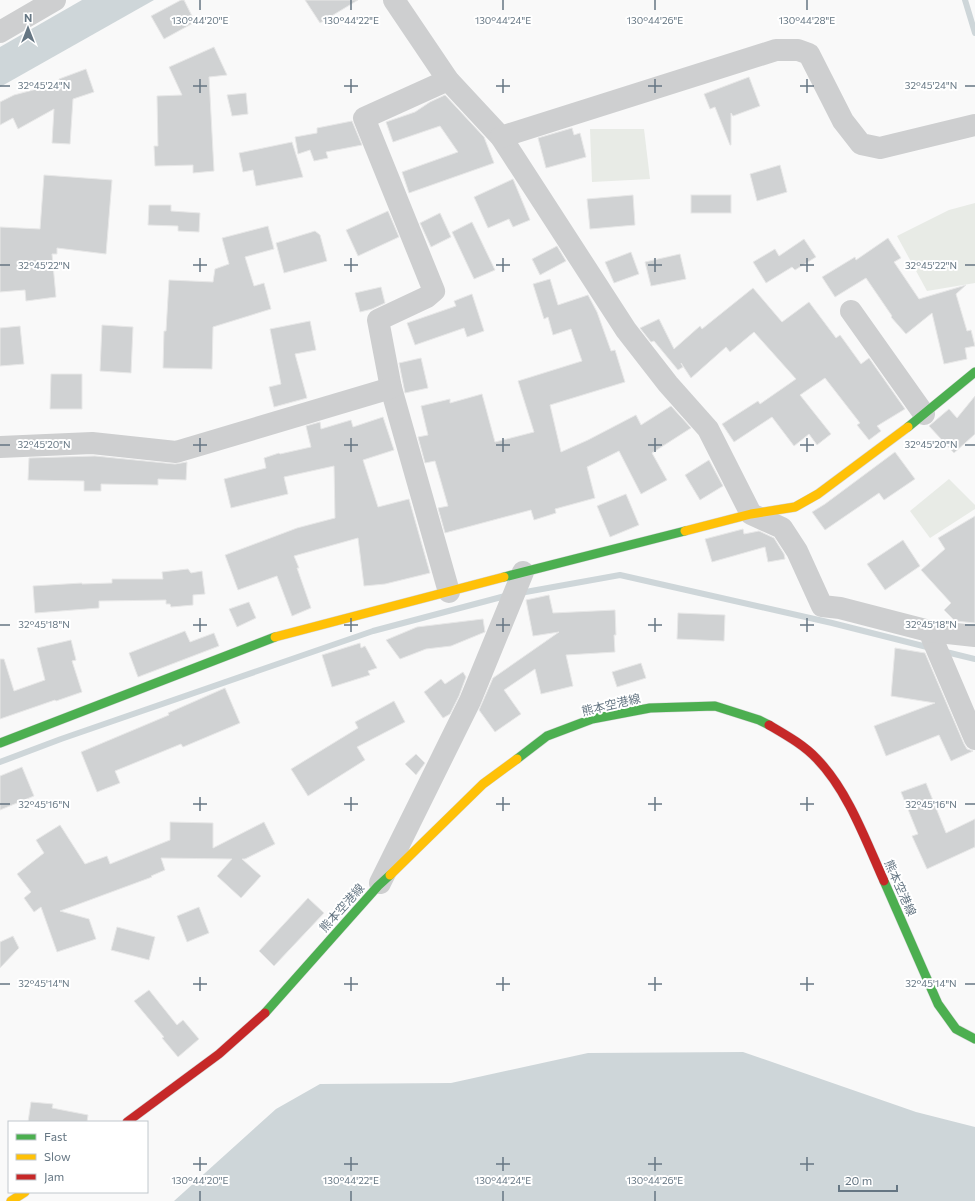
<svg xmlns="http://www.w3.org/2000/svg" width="975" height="1201" font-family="Commissioner,'Noto Sans JP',sans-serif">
	<rect width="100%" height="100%" fill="#f9f9f9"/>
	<!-- green -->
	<g fill="#e8ebe6">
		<polygon points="590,129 644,129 650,179 592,182"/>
		<polygon points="975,203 975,283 927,291 897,236 949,210"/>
		<polygon points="949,479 975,505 975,509 930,538 910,511"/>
	</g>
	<!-- water -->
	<g fill="#ced6d9">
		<polygon points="82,0 154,0 0,87 0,47"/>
		<polygon points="743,1052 916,1112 975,1127 975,1201 174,1201 276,1109 320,1084 451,1083 588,1053"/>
	</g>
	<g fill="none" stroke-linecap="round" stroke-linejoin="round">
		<!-- stream -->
		<g stroke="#ced6d9" stroke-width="6">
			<polyline points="965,0 975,33"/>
			<polyline points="520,593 620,575 832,623 931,648"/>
			<polyline points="942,651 975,659"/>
			<polyline points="0,762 61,739 373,631 509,595"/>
		</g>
	</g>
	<!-- building -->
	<g fill="#d0d2d3" stroke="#e8e8e8">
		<polygon points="181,0 184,0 195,22 164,39 151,16"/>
		<polygon points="305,0 358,0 320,23"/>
		<polygon points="214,47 227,75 209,77 214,171 193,173 193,165 155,166 154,146 158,146 157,96 182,95 169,67"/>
		<polygon points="86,69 94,92 73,99 70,144 52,143 54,109 18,129 13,118 0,125 0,102 14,95 60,83 59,79"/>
		<polygon points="749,77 760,106 733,116 731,113 731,145 730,145 715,107 710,109 704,94"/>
		<polygon points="246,93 248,114 232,116 227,95"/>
		<polygon points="445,95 484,137 494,163 409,193 402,172 458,152 440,126 393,142 386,122 415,112 430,102"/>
		<polygon points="352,121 362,145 326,152 328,158 314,161 310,150 298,154 295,137 317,133 317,128"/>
		<polygon points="572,128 574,135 580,133 586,157 546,168 538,138"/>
		<polygon points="292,142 303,177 256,186 253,170 243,172 239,153"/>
		<polygon points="780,165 787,192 757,201 750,174"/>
		<polygon points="44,175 112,180 106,254 57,248 57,254 52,254 56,297 26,301 25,290 0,292 0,227 40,229"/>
		<polygon points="513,179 530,220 513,227 509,219 488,228 474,197"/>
		<polygon points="633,195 635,225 590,229 587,199"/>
		<rect x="691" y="195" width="40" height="18"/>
		<polygon points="149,205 171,205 171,211 200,213 199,232 178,231 178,226 148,225"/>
		<polygon points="388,211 399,237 358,256 346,230"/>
		<polygon points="440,213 451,237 431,247 420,223"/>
		<polygon points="472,222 495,270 474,279 452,232"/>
		<polygon points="268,226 274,249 245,257 254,286 264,283 271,309 213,327 212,369 163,368 164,331 166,331 169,280 213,282 215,269 229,264 222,238"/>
		<polygon points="315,231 320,235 327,261 284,273 276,243"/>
		<polygon points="888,238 901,258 894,262 919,299 966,285 956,294 967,331 971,330 975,346 965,348 967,359 944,364 932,313 906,334 891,317 892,316 866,278 835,297 822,277 855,257 856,260"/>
		<polygon points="804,239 816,257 795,270 792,267 766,283 753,262 775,249 779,256"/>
		<polygon points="557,246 566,261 540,275 532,259"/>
		<polygon points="631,252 639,274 614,283 605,262"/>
		<polygon points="680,254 686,279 651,286 645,262"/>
		<polygon points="550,279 558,305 588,295 597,312 611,351 615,350 625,382 550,405 561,452 588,440 636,415 641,425 671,406 691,428 652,453 667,480 641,494 619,451 587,467 595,498 555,509 556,513 534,520 531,510 445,533 438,508 448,506 435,461 425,463 418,437 428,435 421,406 450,399 450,403 482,394 495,442 534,432 518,381 582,361 571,329 553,335 548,317 544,319 533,284"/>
		<polygon points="381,287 385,303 372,309 360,312 355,293"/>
		<polygon points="753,288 782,322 809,302 836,338 840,335 861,364 869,358 905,409 877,426 881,431 869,440 857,425 860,423 825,378 800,395 831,434 817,445 809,434 794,446 772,417 734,442 722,424 758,401 760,404 796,379 754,332 730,352 726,347 691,378 681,363 683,367 678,370 654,341 651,342 640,328 659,319 674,349 700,326 702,329"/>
		<polygon points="472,294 484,331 467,337 464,328 415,345 407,323 456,306 454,301"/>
		<polygon points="310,321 316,350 295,354 307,398 274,407 269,387 281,384 270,329"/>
		<polygon points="102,325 133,327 131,373 100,371"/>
		<polygon points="20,326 24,364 0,366 0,328"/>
		<polygon points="421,358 428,388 405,393 399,363"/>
		<polygon points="51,374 82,374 82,409 50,409"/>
		<polygon points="975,396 975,434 954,453 929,426 949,409 957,418"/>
		<polygon points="383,417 394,450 363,460 378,507 409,499 430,573 385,584 364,586 358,538 294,556 299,568 297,568 311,608 292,616 277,576 238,590 225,555 297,528 335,518 334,466 284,477 288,494 231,508 224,479 266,468 264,458 279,453 280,454 311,447 306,426 320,422 321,429 351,420 353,427"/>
		<polygon points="895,452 915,479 884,500 879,493 825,530 812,512 825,504"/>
		<polygon points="95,456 175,464 187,462 186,480 158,479 158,485 101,484 101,491 84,491 84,481 28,480 29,458"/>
		<polygon points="709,460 723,486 700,500 685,475"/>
		<polygon points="626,494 639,525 610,537 597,506"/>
		<polygon points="975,516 975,623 955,621 944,610 951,603 921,570 945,549 938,538"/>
		<polygon points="743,529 744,534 759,531 774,538 784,554 785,559 768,562 765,547 712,562 705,539"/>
		<polygon points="903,540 920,566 885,590 867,564"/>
		<polygon points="188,569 191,573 202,571 205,594 193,595 193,605 171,607 170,604 166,604 166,600 99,601 99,608 35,613 33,586 82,583 82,584 112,583 112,579 163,579 162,572"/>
		<polygon points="549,595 553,613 615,610 616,635 614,635 615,652 566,655 573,686 541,694 535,669 504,690 521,714 495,732 479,710 493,678 559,632 533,636 526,600"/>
		<polygon points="249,602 256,618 237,627 229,609"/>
		<polygon points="678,613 725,615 724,641 677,639"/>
		<polygon points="483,619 485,632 451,646 426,649 400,659 386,640 417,627"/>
		<polygon points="185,631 190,642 214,633 219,646 138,677 129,653"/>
		<polygon points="71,640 76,660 72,661 82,692 56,701 55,700 0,719 0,659 4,659 14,691 45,680 37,648"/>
		<polygon points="360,643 361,648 365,646 377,668 368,671 370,675 332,687 322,655"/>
		<polygon points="895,648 925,653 964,744 967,749 973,751 951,761 939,735 886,756 874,726 935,703 891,696"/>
		<polygon points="641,663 646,678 617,687 612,672"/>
		<polygon points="463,672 466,677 459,696 450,714 443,718 424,692 441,679 445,684"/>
		<polygon points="225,688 240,723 183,747 181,744 115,771 120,783 97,792 81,752 169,715 168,713"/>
		<polygon points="394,701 405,722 357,747 365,760 308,796 291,769 358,728 355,722"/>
		<polygon points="416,754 425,763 416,775 405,764"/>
		<polygon points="22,767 34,796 0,810 0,776"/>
		<polygon points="926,783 946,833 975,819 975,847 927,869 912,836 918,834 901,792"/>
		<polygon points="170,822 213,823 213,848 264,822 275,844 245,859 242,859 261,876 241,898 217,876 232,859 161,858 165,870 151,876 152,877 60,911 89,919 96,939 57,952 41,907 34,912 24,898 31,892 17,874 44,853 36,840 60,825 85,864 107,856 110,864 170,840"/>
		<polygon points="308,898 324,913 274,966 259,951"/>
		<polygon points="199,907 209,933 187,942 177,916"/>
		<polygon points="117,927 155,937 149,960 111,950"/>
		<polygon points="13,936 19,948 0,968 0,942"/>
		<polygon points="149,990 177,1025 183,1020 199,1039 178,1057 162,1038 164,1037 134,1001"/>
		<polygon points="31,1102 53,1104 52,1108 88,1115 87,1122 28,1122"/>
	</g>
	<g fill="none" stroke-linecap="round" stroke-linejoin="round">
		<defs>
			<g id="fast">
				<polyline points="908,427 975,372"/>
				<polyline points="504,577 685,531"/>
				<polyline points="0,743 275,637"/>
				<polyline points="517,759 547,736 592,719 650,708 715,706 759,720 769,725"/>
				<polyline points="884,881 938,1004 956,1029 975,1039"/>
				<polyline points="265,1013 378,886 390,875"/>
			</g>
			<g id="slow">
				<polyline points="685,531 751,514 795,507 818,494 908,427"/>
				<polyline points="275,637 504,577"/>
				<polyline points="390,875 483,784 517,759"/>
				<polyline points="11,1201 25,1192"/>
			</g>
			<g id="jam">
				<path d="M769,725C786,735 804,745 817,759C848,791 866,841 884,881"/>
				<polyline points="127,1122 219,1054 265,1013"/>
			</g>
		</defs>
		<!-- fast casing -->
		<use href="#fast" stroke="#d5d6d7" stroke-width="10"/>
		<!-- slow casing -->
		<use href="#slow" stroke="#d5d6d7" stroke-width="10"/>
		<!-- jam casing -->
		<use href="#jam" stroke="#d5d6d7" stroke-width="10"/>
		<!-- street -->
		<g stroke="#cecfd0" stroke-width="22">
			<polyline points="394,0 448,80 501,137 626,330 668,384 708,429 751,514 782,528 797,551 822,606 840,608 929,631 975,739"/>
			<polyline points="0,32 55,0"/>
			<polyline points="448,80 364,118 434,291 427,297 378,320 391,388 449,592"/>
			<polyline points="501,137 776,50 798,50 809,54 843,121 861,144 880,148 975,125"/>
			<polyline points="851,311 924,414"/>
			<polyline points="0,447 92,443 176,452 391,388"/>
			<polyline points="929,631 975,636"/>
			<polyline points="380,883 470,701 523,572"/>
		</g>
		<!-- fast -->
		<use href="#fast" stroke="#4caf50" stroke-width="9"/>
		<!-- slow -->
		<use href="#slow" stroke="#ffc107" stroke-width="9"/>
		<!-- jam -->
		<use href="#jam" stroke="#c62828" stroke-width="9"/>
	</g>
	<!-- ticks -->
	<path fill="none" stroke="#657683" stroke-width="1.5" d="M200,0V10M351,0V10M503,0V10M655,0V10M807,0V10M200,79V93M351,79V93M503,79V93M655,79V93M807,79V93M0,86H10M193,86H207M344,86H358M496,86H510M648,86H662M800,86H814M965,86H975M200,258V272M351,258V272M503,258V272M655,258V272M807,258V272M0,265H10M193,265H207M344,265H358M496,265H510M648,265H662M800,265H814M965,265H975M200,438V452M351,438V452M503,438V452M655,438V452M807,438V452M0,445H10M193,445H207M344,445H358M496,445H510M648,445H662M800,445H814M965,445H975M200,618V632M351,618V632M503,618V632M655,618V632M807,618V632M0,625H10M193,625H207M344,625H358M496,625H510M648,625H662M800,625H814M965,625H975M200,797V811M351,797V811M503,797V811M655,797V811M807,797V811M0,804H10M193,804H207M344,804H358M496,804H510M648,804H662M800,804H814M965,804H975M200,977V991M351,977V991M503,977V991M655,977V991M807,977V991M0,984H10M193,984H207M344,984H358M496,984H510M648,984H662M800,984H814M965,984H975M200,1157V1171M351,1157V1171M503,1157V1171M655,1157V1171M807,1157V1171M193,1164H207M344,1164H358M496,1164H510M648,1164H662M800,1164H814M200,1191V1201M351,1191V1201M503,1191V1201M655,1191V1201"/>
	<g text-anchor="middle" stroke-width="4" stroke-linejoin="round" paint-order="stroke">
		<!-- street labels -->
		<g font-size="12" fill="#657683" stroke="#fff">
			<text transform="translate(611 705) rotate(-13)" y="4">熊本空港線</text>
			<text transform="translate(900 888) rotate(66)" y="4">熊本空港線</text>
			<text transform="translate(342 908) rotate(-48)" y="4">熊本空港線</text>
		</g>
	</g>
	<g font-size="10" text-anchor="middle" fill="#657683" stroke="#fff" stroke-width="4" stroke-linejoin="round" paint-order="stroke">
		<text x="200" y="24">130°44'20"E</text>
		<text x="351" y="24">130°44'22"E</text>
		<text x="503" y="24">130°44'24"E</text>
		<text x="655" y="24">130°44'26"E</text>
		<text x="807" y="24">130°44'28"E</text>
		<text x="44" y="89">32°45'24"N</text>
		<text x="931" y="89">32°45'24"N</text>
		<text x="44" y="269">32°45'22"N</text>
		<text x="931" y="269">32°45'22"N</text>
		<text x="44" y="448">32°45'20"N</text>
		<text x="931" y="448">32°45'20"N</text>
		<text x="44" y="628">32°45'18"N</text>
		<text x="931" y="628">32°45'18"N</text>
		<text x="44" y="808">32°45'16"N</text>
		<text x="931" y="808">32°45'16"N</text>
		<text x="44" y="987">32°45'14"N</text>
		<text x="931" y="987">32°45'14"N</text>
		<text x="200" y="1184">130°44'20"E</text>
		<text x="351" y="1184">130°44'22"E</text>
		<text x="503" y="1184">130°44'24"E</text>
		<text x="655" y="1184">130°44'26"E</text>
	</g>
	<!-- legend -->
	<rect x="8" y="1121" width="140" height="72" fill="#ffffff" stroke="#c1c8cd"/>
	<rect x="16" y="1134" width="20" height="6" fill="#4caf50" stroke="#c1c8cd"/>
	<text x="44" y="1141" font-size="12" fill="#657683">Fast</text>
	<rect x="16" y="1154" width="20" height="6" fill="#ffc107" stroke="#c1c8cd"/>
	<text x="44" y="1161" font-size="12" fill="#657683">Slow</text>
	<rect x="16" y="1174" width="20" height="6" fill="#c62828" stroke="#c1c8cd"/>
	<text x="44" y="1181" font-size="12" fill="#657683">Jam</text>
	<!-- north arrow -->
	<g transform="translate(28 28)" stroke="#ffffff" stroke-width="3" paint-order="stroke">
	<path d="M0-3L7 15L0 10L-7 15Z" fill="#657683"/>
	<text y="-6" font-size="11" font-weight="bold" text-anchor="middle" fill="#657683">N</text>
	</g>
	<!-- scale -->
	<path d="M839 1185v6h58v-6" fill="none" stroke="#657683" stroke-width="2"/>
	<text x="845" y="1185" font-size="12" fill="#657683" stroke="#ffffff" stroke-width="3" paint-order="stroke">20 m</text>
</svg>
